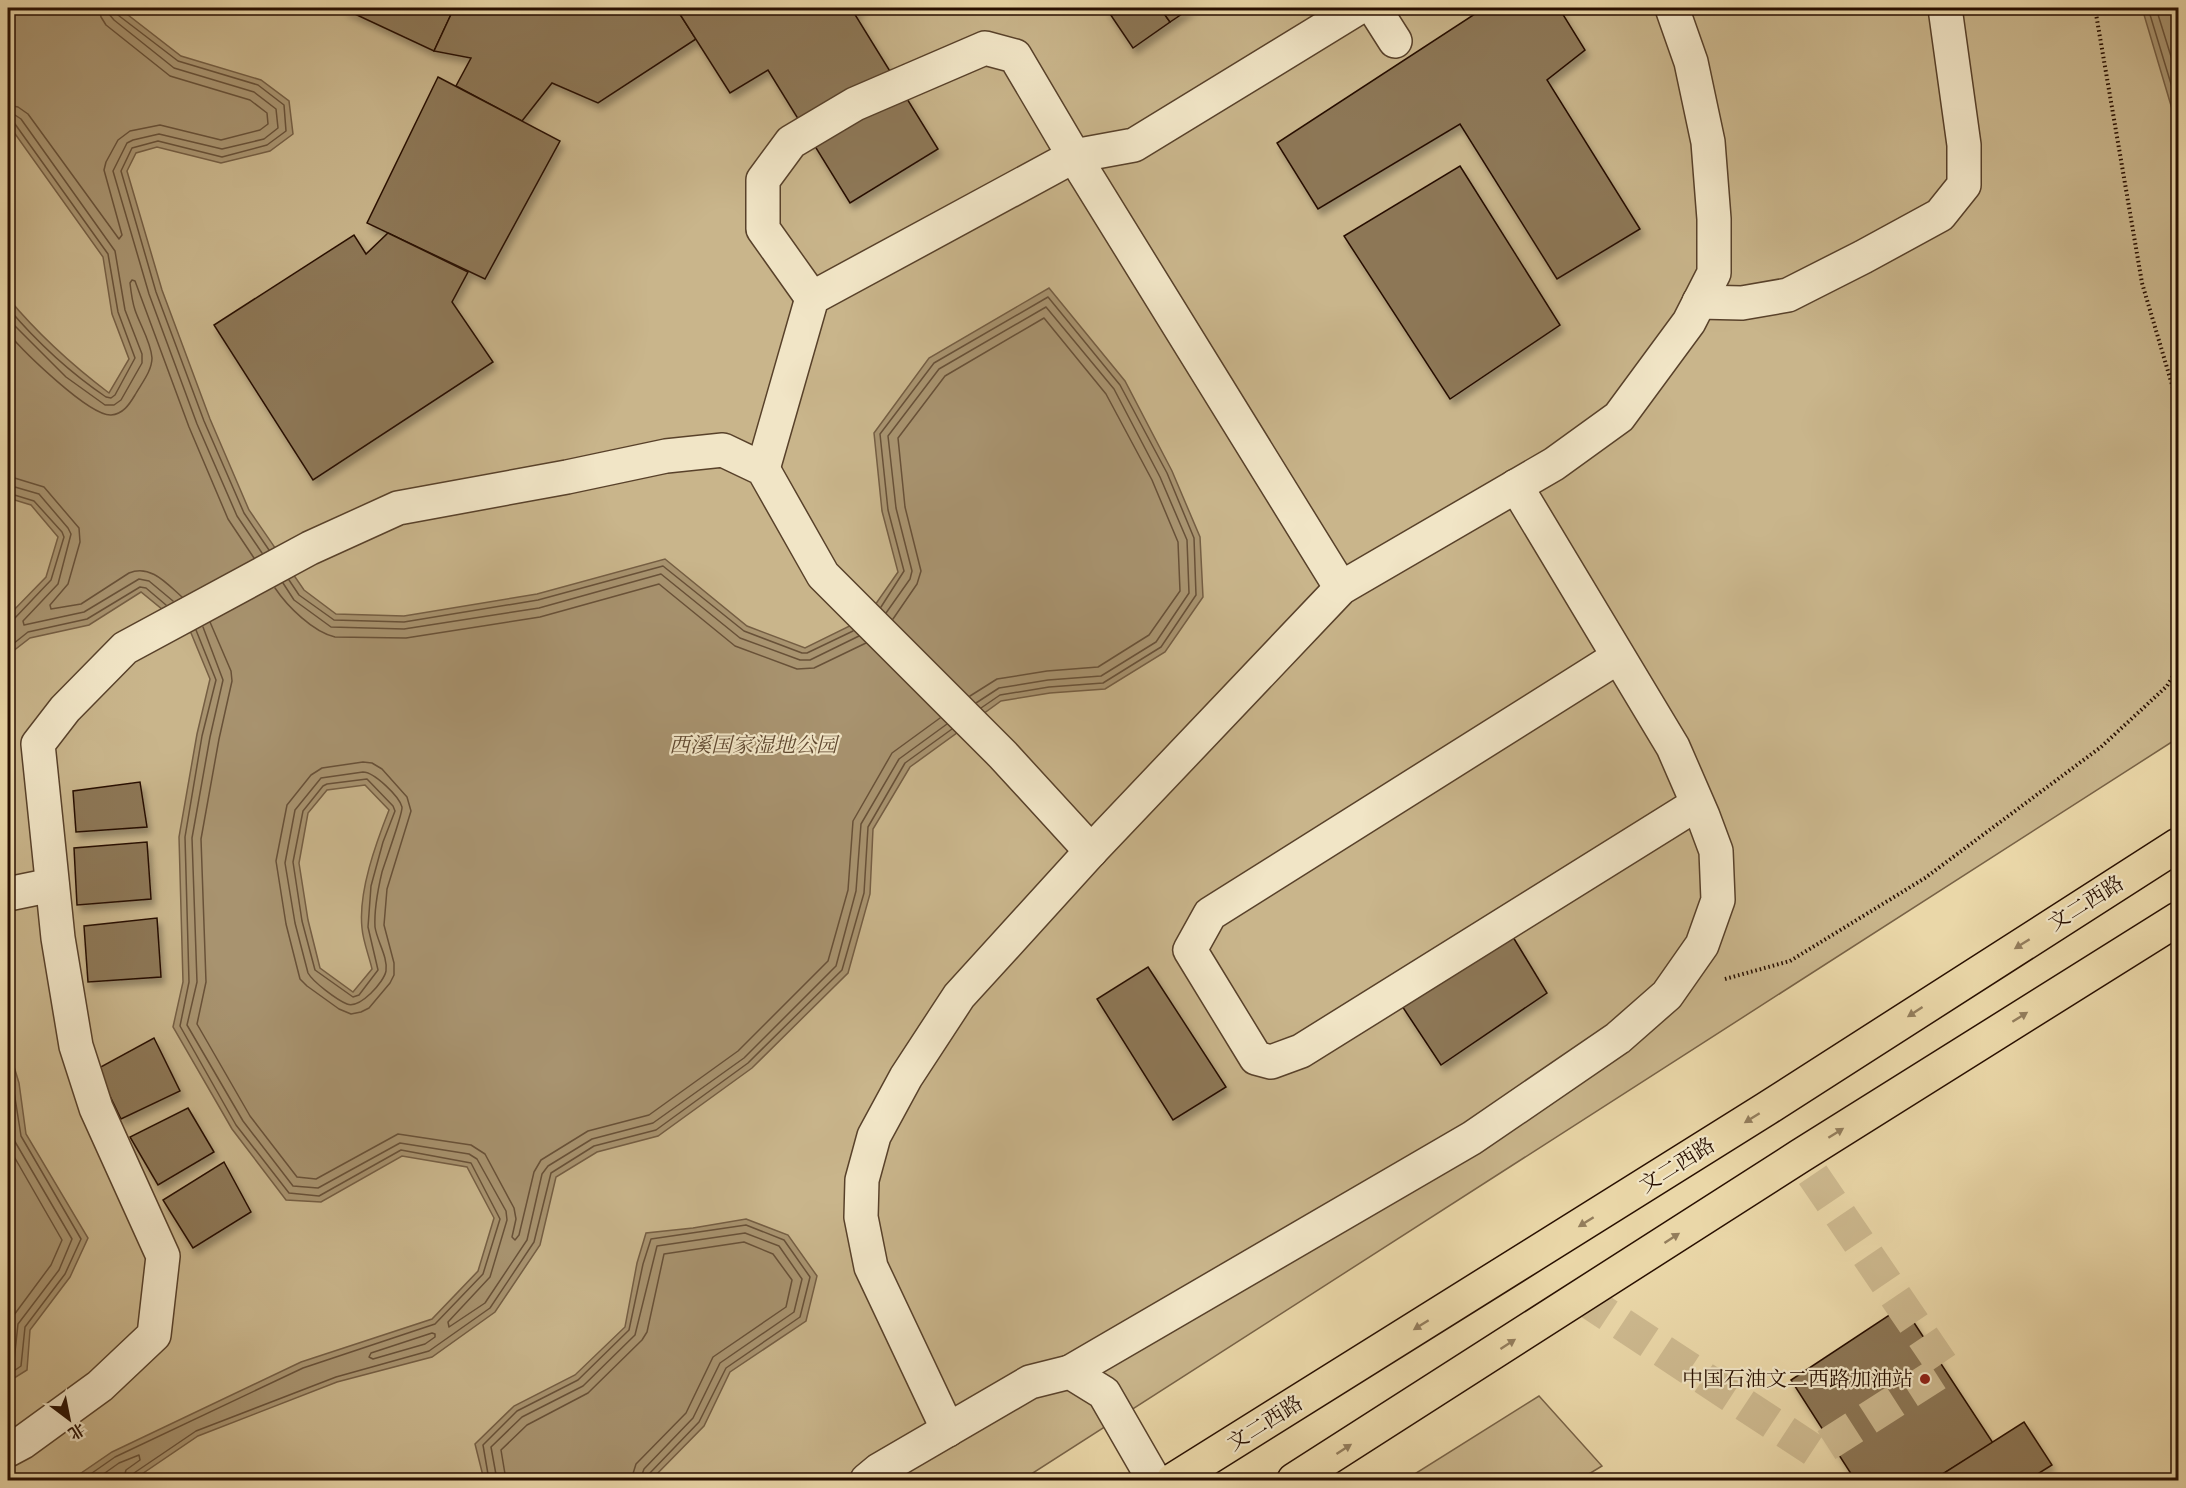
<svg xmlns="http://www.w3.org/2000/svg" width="2186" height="1488" font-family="'IM FELL Great Primer','Noto Serif SC',serif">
	<defs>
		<filter id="shadow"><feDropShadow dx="3.5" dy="6" stdDeviation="3" flood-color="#0004"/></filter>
	</defs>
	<rect width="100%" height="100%" fill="#ead7a8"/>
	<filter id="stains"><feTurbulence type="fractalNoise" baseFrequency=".00333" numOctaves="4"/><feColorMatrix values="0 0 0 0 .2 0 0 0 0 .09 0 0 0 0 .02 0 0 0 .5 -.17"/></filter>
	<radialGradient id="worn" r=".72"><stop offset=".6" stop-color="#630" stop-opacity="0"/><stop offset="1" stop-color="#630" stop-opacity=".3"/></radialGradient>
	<!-- green -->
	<g fill="#c9b58b" stroke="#786246" stroke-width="1.5">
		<polygon points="8,8 2178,8 2178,738 1022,1480 8,1480"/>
		<polygon points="1539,1396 1602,1466 1579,1480 1405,1480"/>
	</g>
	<!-- water -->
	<g fill="#a8936f" stroke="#755e43" stroke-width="1.5" fill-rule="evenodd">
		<path d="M8,8H119L181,56L261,80L289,101L293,134L270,151L221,163L157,147L136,153L127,171L162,290L210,419L249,510L304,590L336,614L404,616L537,594L665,559L747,626L805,648L866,618L898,572L882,511L874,433L929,358L1049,288L1125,381L1172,471L1200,537L1203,597L1165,652L1105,689L1050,693L1001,701L910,767L873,829L870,894L848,973L752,1068L658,1136L597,1152L556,1177L540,1245L495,1312L432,1357L337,1382L198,1436L133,1480H71L112,1452L301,1362L432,1319L478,1271L494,1218L467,1167L402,1156L321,1202L286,1200L232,1129L173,1027L183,982L179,837L197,734L210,679L191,633L141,592L89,625L30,638L8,655V616L46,577L58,537L31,505L8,498V298C38,334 72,365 109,393L129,359L112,314L103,257L8,124ZM365,785L389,810C376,843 358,892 362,928C363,941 369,956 372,969L353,992L320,968L308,920L299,863L308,813L327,790Z"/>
		<polygon points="2142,8 2178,8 2178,129"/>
		<polygon points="8,1047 19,1083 26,1134 88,1238 70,1277 30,1330 27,1370 8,1382"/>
		<polygon points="746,1219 788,1235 817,1276 806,1321 730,1372 704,1426 651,1480 484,1480 475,1444 514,1406 575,1375 625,1327 637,1263 646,1233 693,1228"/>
	</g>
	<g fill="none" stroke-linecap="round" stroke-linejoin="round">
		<!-- shore -->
		<g stroke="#685138" stroke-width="1.5">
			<polyline points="108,8 109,14 114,20 174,68 254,92 276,109 278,128 264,139 222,149 159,134 133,140 127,143 113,171 149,294 197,424 237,516 262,553"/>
			<polyline points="116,8 118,15 178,61 258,85 284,105 286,131 267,145 222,157 158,141 132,148 121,171 156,292 204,421 244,513 269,550"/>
			<polyline points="2148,8 2178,107"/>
			<polyline points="2156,8 2178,79"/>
			<polyline points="8,105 18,107 28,114 119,239 122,235 104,170 106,162 118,140 130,131 160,125 221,140 260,130 268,124 267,113 250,100 170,76 106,25 101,17 99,8"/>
			<polyline points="8,114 15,115 21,119 115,251 125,310 142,354 142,363 121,400 114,405 105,405 66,377 8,319"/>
			<path d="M8,121L15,124L108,254L118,312L135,358L115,395L111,398L106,397C69,372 37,342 8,308"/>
			<path d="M8,333C23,351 89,416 111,415C123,414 129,405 135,395C141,384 152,371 152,358C151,342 140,325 135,310C132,301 131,292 130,283L132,280L135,281L189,427L228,519L254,558"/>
			<path d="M8,476L44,487L79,528L80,542L68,584L50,605L51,609L81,604L129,573C151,564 167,584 182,597"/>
			<polyline points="8,485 39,494 68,528 71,534 58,584 23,621 24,625 84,612 139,579 149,581 173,601"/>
			<polyline points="8,493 34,501 62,532 64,537 51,580 14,619 8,621"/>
			<polyline points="289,580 299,595 334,620 404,622 538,600 663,566 744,631 802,653 807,653 853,631"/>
			<polyline points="283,583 294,600 331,627 404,629 539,608 661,574 740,638 800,660 810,660 859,636"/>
			<path d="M275,588C287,606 313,632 335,637L406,638L540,617L659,584L735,646L797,669L814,668L866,643"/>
			<polyline points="881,607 904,571 888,510 880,434 934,363 1048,297 1120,385 1167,473 1194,538 1196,595 1161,647 1103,683 1049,687 1000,695 981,708"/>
			<polyline points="886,613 910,579 912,571 896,508 888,436 939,369 1046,307 1114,389 1160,477 1187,540 1189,593 1156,642 1101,676 1048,680 999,688 976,703"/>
			<polyline points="893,619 917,584 921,571 905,507 898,438 945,376 1044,318 1106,394 1152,480 1178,542 1180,591 1149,635 1098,667 1047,671 997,679 970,696"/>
			<polyline points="210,622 231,671 232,681 219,739 201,839 206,982 197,1024 250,1116 297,1177 316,1179 398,1134 471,1145 485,1154 514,1208 516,1219 512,1237 515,1240 519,1235 534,1172 541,1160 588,1131 649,1115 738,1051 828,961 848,890 853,821 892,753 940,718"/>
			<polyline points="203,627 223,680 210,737 192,838 197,982 187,1025 243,1121 293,1186 318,1188 400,1143 469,1154 477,1159 506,1211 507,1220 490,1277 448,1322 449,1327 485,1303 527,1240 542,1174 548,1166 592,1139 653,1123 744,1058 836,966 856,891 861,824 899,759 947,724"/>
			<polyline points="8,648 28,632 87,619 140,587 146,588 166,605"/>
			<polygon points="363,762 372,763 382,769 407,797 411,811 387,889 384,925 394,963 394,975 390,983 369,1008 361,1012 351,1014 339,1009 307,986 300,979 286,924 276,861 287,805 311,775 322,768"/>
			<path d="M363,772C374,772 399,796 402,807C403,813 385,862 382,872C378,889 374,909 375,927C377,941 388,957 386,971C384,982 360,1009 347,1004C337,1000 313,982 308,973L295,923L285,863L295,810L321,778Z"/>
			<polygon points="367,779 393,806 395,811 383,842 371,886 368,927 378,970 359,995 353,997 315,970 302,921 293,862 303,811 323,786 327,784"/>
			<polyline points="8,1067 13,1085 21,1136 81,1239 65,1274 25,1327 21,1366 8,1375"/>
			<polyline points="8,1097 14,1140 72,1239 59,1270 18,1324 14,1361 8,1366"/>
			<polyline points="8,1146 62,1240 51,1265 11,1319 8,1335"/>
			<polygon points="432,1333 435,1334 435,1337 425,1344 373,1359 369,1357 371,1353"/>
			<polyline points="82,1480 115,1457 303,1368 435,1324 483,1274 500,1219 471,1163 401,1150 319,1196 289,1193 236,1125 180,1026 189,982 185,837 202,736 216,680 196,630"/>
			<polyline points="95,1480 119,1463 139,1455 140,1460 126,1470 123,1480"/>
			<polyline points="131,1480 134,1473 196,1431 336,1377 429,1351 490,1308 534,1242 551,1173 594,1146 656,1130 748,1063 842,970 864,893 868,827 905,763 952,729"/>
			<polyline points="489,1480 483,1445 517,1411 578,1380 629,1330 643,1264 651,1239 746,1225 784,1240 810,1277 800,1317 726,1368 699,1422 649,1474 648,1480"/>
			<polyline points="497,1480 491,1447 522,1417 583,1386 635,1335 657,1246 745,1233 779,1246 802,1279 794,1312 720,1363 693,1418 644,1469 640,1480"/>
			<polyline points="506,1480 501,1450 527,1425 588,1393 642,1340 647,1332 664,1254 744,1242 773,1254 792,1280 786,1307 713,1357 686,1413 636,1464 631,1480"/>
		</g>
	</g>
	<!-- building -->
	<g fill="#8d7757" stroke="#280f00" stroke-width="1.5" filter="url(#shadow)">
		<polygon points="342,8 454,8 434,51"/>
		<polygon points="454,8 676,8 696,39 598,103 552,83 522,121 456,86 471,58 434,51"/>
		<polygon points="676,8 862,8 854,13 938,149 850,203 768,70 730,93"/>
		<polygon points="1106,8 1160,8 1170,22 1133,48"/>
		<polygon points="1160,8 1191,8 1170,22"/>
		<polygon points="1484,8 1559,8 1585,50 1547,80 1640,229 1557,279 1460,124 1318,209 1277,143"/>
		<polygon points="438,77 560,141 485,279 367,223"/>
		<polygon points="1460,166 1560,325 1450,399 1344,236"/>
		<polygon points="388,233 468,272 452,302 493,362 313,480 214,325 354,235 366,254"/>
		<polygon points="140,782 147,827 76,832 73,791"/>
		<polygon points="147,842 151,899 77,905 74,848"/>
		<polygon points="157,918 161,977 88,982 84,926"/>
		<polygon points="1513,937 1547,993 1441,1065 1402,1006"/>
		<polygon points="1148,967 1226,1087 1173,1120 1097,999"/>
		<polygon points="154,1038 180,1091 121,1119 97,1069"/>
		<polygon points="188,1108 214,1152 158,1185 130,1137"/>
		<polygon points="224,1162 251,1212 193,1248 163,1200"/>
		<polygon points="1903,1306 1993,1443 1933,1480 1855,1480 1791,1380"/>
		<polygon points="2024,1422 2052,1465 2028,1480 1933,1480"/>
	</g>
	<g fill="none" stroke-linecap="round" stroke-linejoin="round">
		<!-- minor-tunnel -->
		<polyline stroke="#cdb98f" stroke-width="33" stroke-dasharray="33 16" stroke-linecap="butt" points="1581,1297 1816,1452 1945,1369 1800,1156"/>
		<defs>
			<g id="minor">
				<polyline points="1374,8 1395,41"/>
				<polyline points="812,298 763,229 763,180 791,142 855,104 985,48 1015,56 1074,156 1341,588"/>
				<polyline points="1699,302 1742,303 1788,295 1863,257 1940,215 1964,185 1964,145 1945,8"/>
				<polyline points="763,469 812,298 1074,156 1134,145 1358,8"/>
				<polyline points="1618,657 1210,914 1190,950 1256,1058 1271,1062 1301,1051 1697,804"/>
				<polyline points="8,894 52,885"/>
				<polyline points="1070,1372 1472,1138 1618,1038 1667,995 1702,945 1718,900 1716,851 1703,816 1673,747 1516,486"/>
				<polyline points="948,1430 871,1267 861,1217 862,1180 874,1136 906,1077 959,996 1091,851 1341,588 1554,464 1619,417 1689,322 1714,273 1714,219 1708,142 1691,62 1672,8"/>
				<polyline points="8,1450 23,1442 100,1386 154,1335 163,1256 96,1108 76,1046 58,938 38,744 65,709 125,648 310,548 398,508 567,477 666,456 723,450 763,469 823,575 1003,755 1091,851"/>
				<polyline points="867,1480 879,1470 1030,1382 1070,1372 1104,1393 1154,1480"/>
			</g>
			<g id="major">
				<polyline points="1173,1480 1766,1109 2178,845"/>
				<polyline points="1294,1480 1800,1156 2178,919"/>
			</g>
		</defs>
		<!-- minor casing -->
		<use href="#minor" stroke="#58412a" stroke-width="36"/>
		<!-- major casing -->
		<use href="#major" stroke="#280f00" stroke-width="36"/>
		<!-- path -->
		<g stroke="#280f00" stroke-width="4" stroke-dasharray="1.5 3" stroke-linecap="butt">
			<polyline points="2095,8 2142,283 2178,405"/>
			<polyline points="1725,979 1790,961 1925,878 2101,747 2167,686 2178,668"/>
		</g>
		<!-- minor -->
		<use href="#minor" stroke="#f1e5c6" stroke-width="33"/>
		<!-- major -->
		<use href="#major" stroke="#ead7a8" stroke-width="33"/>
	</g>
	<!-- one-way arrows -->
	<defs><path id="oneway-solid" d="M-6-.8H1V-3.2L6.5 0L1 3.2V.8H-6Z" transform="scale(1.5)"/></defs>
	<g fill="#937d5c">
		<use href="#oneway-solid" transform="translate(2022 944) rotate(148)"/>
		<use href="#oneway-solid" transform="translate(1915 1012) rotate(147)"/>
		<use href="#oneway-solid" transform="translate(2020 1017) rotate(-32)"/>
		<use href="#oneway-solid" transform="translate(1752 1118) rotate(148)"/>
		<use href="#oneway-solid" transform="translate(1836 1133) rotate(-32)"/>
		<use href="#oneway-solid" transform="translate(1586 1222) rotate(148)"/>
		<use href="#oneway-solid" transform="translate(1672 1238) rotate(-33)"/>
		<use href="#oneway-solid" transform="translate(1421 1325) rotate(148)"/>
		<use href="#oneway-solid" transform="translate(1508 1344) rotate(-33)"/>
		<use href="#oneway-solid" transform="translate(1344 1449) rotate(-33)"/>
	</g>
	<!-- markers -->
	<circle fill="#8f2418" stroke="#f1e5c6" stroke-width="2" cx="1925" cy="1379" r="6"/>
	<g text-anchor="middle" stroke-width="4.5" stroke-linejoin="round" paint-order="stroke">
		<!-- park labels -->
		<g font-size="21" font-style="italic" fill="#604931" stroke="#f1e5c6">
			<text x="753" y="752">西溪国家湿地公园</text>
		</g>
		<!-- street labels -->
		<g font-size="21" fill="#280f00" stroke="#f1e5c6">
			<text transform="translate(2086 903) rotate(-32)" y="7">文二西路</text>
			<text transform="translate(1677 1165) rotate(-32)" y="7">文二西路</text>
			<text transform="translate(1265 1423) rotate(-32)" y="7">文二西路</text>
		</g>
		<!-- poi labels -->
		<g font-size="21" fill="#280f00" stroke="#f1e5c6" text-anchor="end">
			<text x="1913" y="1386">中国石油文二西路加油站</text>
		</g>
	</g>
	<!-- margin -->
	<rect width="2186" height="1488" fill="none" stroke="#ead7a8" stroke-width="30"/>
	<rect x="9" y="9" width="2168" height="1470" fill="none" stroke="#280f00" stroke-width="3"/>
	<rect x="15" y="15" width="2156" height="1458" fill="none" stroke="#280f00" stroke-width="1.5"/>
	<!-- north arrow -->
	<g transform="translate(69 1419) rotate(148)" stroke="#f1e5c6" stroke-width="4.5" paint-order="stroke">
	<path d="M0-4.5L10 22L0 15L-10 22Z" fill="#280f00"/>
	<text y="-9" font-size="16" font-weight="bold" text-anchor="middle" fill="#280f00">北</text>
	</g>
	<rect width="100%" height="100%" filter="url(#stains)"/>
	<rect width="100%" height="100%" fill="url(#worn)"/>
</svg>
